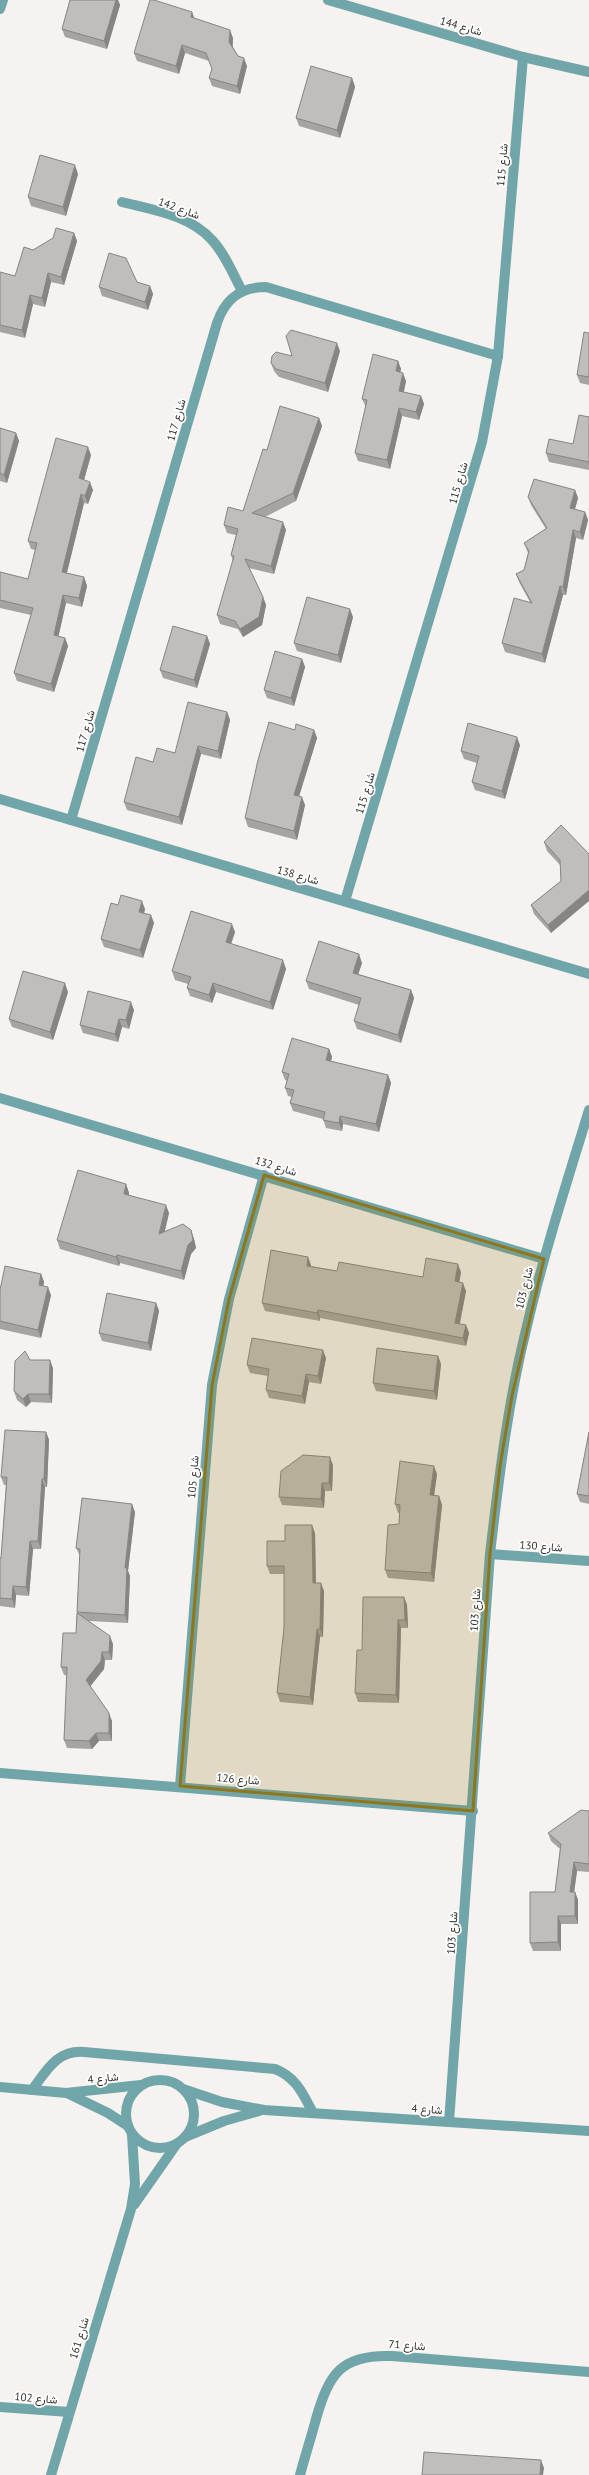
<svg xmlns="http://www.w3.org/2000/svg" width="589" height="2475" font-family="'PT Sans',Vazirmatn,sans-serif">
	<rect width="100%" height="100%" fill="#f5f2ef"/>
	<g fill="none" stroke-linecap="round" stroke-linejoin="round">
		<!-- minor -->
		<g stroke="#70a6a9" stroke-width="10">
			<polyline points="328,0 523,57 589,72"/>
			<polyline points="0,9 3,0"/>
			<path d="M122,202C153,210 190,215 212,240C225,254 233,274 242,291"/>
			<polyline points="0,799 589,974"/>
			<path d="M71,820L217,323C225,299 240,287 266,287L498,356"/>
			<polyline points="345,901 482,442 498,356 523,57"/>
			<polyline points="0,1098 544,1259"/>
			<polyline points="490,1554 589,1561"/>
			<polyline points="0,1773 473,1811"/>
			<polyline points="180,1786 212,1385 229,1299 264,1175"/>
			<circle cx="160" cy="2114" r="34"/>
			<polyline points="0,2087 66,2093 141,2085"/>
			<polyline points="183,2089 222,2102 264,2110 589,2131"/>
			<path d="M32,2090C47,2070 57,2050 84,2052L275,2069C296,2077 303,2094 313,2113"/>
			<polyline points="69,2094 108,2113 128,2126"/>
			<path d="M449,2122L490,1554C499,1477 508,1401 527,1326C544,1253 567,1182 589,1110"/>
			<polyline points="185,2137 224,2121 259,2111"/>
			<polyline points="134,2205 176,2145"/>
			<polyline points="0,2407 69,2412"/>
			<polyline points="51,2475 131,2209 135,2184 132,2135"/>
			<path d="M300,2475C305,2456 311,2438 316,2419C329,2374 341,2354 392,2356L589,2372"/>
		</g>
	</g>
	<!-- wall -->
	<g fill="#a6a3a1">
		<polygon points="70,0 118,0 120,5 107,49 65,37 62,29"/>
		<polygon points="192,12 194,18 233,38 233,47 238,56 247,66 240,94 212,86 209,78 212,69 209,61 185,53 179,74 137,61 134,53"/>
		<polygon points="352,78 355,87 340,138 299,126 296,118"/>
		<polygon points="78,174 66,216 31,206 28,197"/>
		<polygon points="74,233 77,241 64,285 51,282 45,307 33,304 25,338 0,332 0,272 15,276 33,250"/>
		<polygon points="150,286 153,294 148,310 102,296 99,287"/>
		<polygon points="589,333 589,385 580,383 577,375"/>
		<polygon points="340,351 328,392 279,377 274,371 271,363 292,356"/>
		<polygon points="398,361 401,369 400,372 406,381 404,392 421,396 424,404 419,420 402,416 390,469 358,461 355,453 366,407 362,399"/>
		<polygon points="589,417 589,470 549,462 546,453 573,444"/>
		<polygon points="319,418 322,426 296,501 265,517 286,530 274,574 249,568 263,597 266,605 262,625 243,637 238,629 220,624 217,615 233,561 231,555 236,535 227,533 224,525 243,511 267,450"/>
		<polygon points="0,428 16,433 19,441 7,483 0,481"/>
		<polygon points="91,455 84,480 93,490 88,504 84,503 67,573 84,577 87,586 82,607 66,603 58,636 65,638 68,646 54,692 17,681 14,673 31,615 0,608 0,572 28,579 35,550 31,549 28,541"/>
		<polygon points="575,490 578,498 575,509 585,512 588,520 583,540 576,538 566,595 563,595 545,663 505,652 502,643 530,602 519,582 516,574 524,570 528,553 524,543 546,529 531,505 528,497"/>
		<polygon points="353,617 341,663 297,651 294,643"/>
		<polygon points="207,636 210,644 197,688 163,678 160,670"/>
		<polygon points="302,659 305,667 294,706 267,698 264,690"/>
		<polygon points="227,712 230,720 221,759 201,754 182,825 127,810 124,802 153,762 175,753"/>
		<polygon points="295,730 314,730 317,738 299,796 305,805 297,840 248,827 245,818"/>
		<polygon points="520,745 505,799 475,790 472,782 477,763 464,759 461,751"/>
		<polygon points="544,842 589,854 551,933 534,914 531,905 561,881 560,865 547,851"/>
		<polygon points="118,905 145,909 144,913 154,923 143,958 104,947 101,939"/>
		<polygon points="235,932 231,944 286,969 273,1010 216,992 212,1003 190,996 187,988 188,984 175,980 172,971"/>
		<polygon points="362,963 358,974 411,990 414,998 401,1043 357,1029 354,1021 359,1005 309,989 306,981"/>
		<polygon points="68,992 53,1040 12,1027 9,1019"/>
		<polygon points="134,1010 129,1029 122,1027 118,1042 83,1033 80,1025"/>
		<polygon points="329,1049 332,1057 331,1061 388,1075 391,1083 379,1132 343,1124 342,1131 326,1128 323,1119 293,1111 290,1103 292,1097 288,1096 285,1088 287,1081 285,1080 282,1072"/>
		<polygon points="126,1184 129,1193 129,1195 169,1213 165,1231 191,1230 194,1239 196,1248 191,1254 184,1280 120,1263 119,1266 60,1249 57,1240"/>
		<polygon points="311,1265 311,1266 337,1271 423,1277 461,1272 459,1282 466,1291 460,1324 466,1325 469,1333 466,1346 320,1318 320,1321 265,1311 262,1303"/>
		<polygon points="41,1274 44,1282 43,1286 51,1295 41,1338 0,1329 0,1290"/>
		<polygon points="156,1303 159,1311 151,1351 102,1341 99,1333"/>
		<polygon points="438,1356 441,1364 437,1400 376,1391 373,1383"/>
		<polygon points="326,1358 321,1384 309,1382 305,1404 269,1398 266,1390 268,1376 250,1373 247,1365"/>
		<polygon points="30,1360 53,1368 52,1403 31,1402 26,1407 17,1400 14,1391"/>
		<polygon points="46,1432 49,1440 47,1487 45,1487 41,1549 33,1549 29,1596 16,1595 15,1608 0,1606 0,1558 1,1558 6,1485 4,1485 1,1477"/>
		<polygon points="589,1432 589,1504 580,1502 577,1494"/>
		<polygon points="333,1465 332,1491 325,1491 324,1508 282,1505 279,1497"/>
		<polygon points="437,1474 434,1496 439,1496 442,1505 434,1582 388,1578 385,1570 399,1524 400,1513 398,1513 395,1504"/>
		<polygon points="135,1512 128,1571 130,1576 128,1623 88,1621 113,1644 112,1660 105,1660 104,1669 90,1686 112,1721 112,1741 99,1741 92,1749 67,1748 64,1740 67,1675 64,1675 61,1667 76,1633 77,1613 77,1612 80,1556 76,1548"/>
		<polygon points="315,1533 316,1583 324,1591 323,1637 320,1637 313,1705 280,1702 277,1693 284,1628 284,1574 270,1574 267,1566 285,1541"/>
		<polygon points="404,1597 407,1605 408,1628 401,1628 399,1703 358,1702 355,1693 362,1650"/>
		<polygon points="589,1811 589,1872 577,1871 574,1892 575,1892 578,1900 578,1924 561,1924 561,1951 533,1951 530,1943 555,1892 560,1849 551,1841 548,1833"/>
	</g>
	<!-- shaded-wall -->
	<g fill="#878483">
		<polygon points="116,0 118,0 120,5 107,49 104,41"/>
		<polygon points="192,12 195,20 191,17"/>
		<polygon points="230,30 233,38 232,51 229,42"/>
		<polygon points="182,45 185,53 179,74 176,66"/>
		<polygon points="244,58 247,66 240,94 237,86"/>
		<polygon points="352,78 355,87 340,138 337,130"/>
		<polygon points="75,165 78,174 66,216 63,207"/>
		<polygon points="74,233 77,241 64,285 61,277"/>
		<polygon points="48,273 51,282 45,307 42,298"/>
		<polygon points="150,286 153,294 148,310 145,302"/>
		<polygon points="30,295 33,304 25,338 22,330"/>
		<polygon points="337,343 340,351 328,392 325,383"/>
		<polygon points="398,361 401,369 399,379 396,371"/>
		<polygon points="403,373 406,381 402,399 399,391"/>
		<polygon points="421,396 424,404 419,420 416,412"/>
		<polygon points="399,408 402,416 390,469 387,460"/>
		<polygon points="319,418 322,426 296,501 293,493"/>
		<polygon points="16,433 19,441 7,483 4,475"/>
		<polygon points="88,447 91,455 82,487 79,478"/>
		<polygon points="90,482 93,490 88,504 85,496"/>
		<polygon points="575,490 578,498 573,516 570,508"/>
		<polygon points="81,494 84,503 65,580 62,572"/>
		<polygon points="585,512 588,520 583,540 580,532"/>
		<polygon points="283,522 286,530 274,574 271,566"/>
		<polygon points="573,530 576,538 566,595 563,587"/>
		<polygon points="84,577 87,586 82,607 79,598"/>
		<polygon points="560,586 563,595 545,663 542,654"/>
		<polygon points="63,595 66,603 57,643 54,635"/>
		<polygon points="263,597 266,605 262,625 243,637 240,629"/>
		<polygon points="350,609 353,617 341,663 338,655"/>
		<polygon points="207,636 210,644 197,688 194,680"/>
		<polygon points="65,638 68,646 54,692 51,684"/>
		<polygon points="302,659 305,667 294,706 291,698"/>
		<polygon points="227,712 230,720 221,759 218,751"/>
		<polygon points="314,730 317,738 297,803 294,795"/>
		<polygon points="517,737 520,745 505,799 502,791"/>
		<polygon points="198,746 201,754 182,825 179,817"/>
		<polygon points="302,797 305,805 297,840 294,831"/>
		<polygon points="589,890 589,901 551,933 548,925"/>
		<polygon points="142,901 145,909 142,920 139,912"/>
		<polygon points="151,915 154,923 143,958 140,950"/>
		<polygon points="232,924 235,932 229,950 226,942"/>
		<polygon points="359,954 362,963 356,981 353,973"/>
		<polygon points="283,960 286,969 273,1010 270,1002"/>
		<polygon points="65,983 68,992 53,1040 50,1032"/>
		<polygon points="213,983 216,992 212,1003 209,995"/>
		<polygon points="411,990 414,998 401,1043 398,1035"/>
		<polygon points="131,1002 134,1010 129,1029 126,1020"/>
		<polygon points="119,1019 122,1027 118,1042 115,1034"/>
		<polygon points="329,1049 332,1057 329,1068 326,1060"/>
		<polygon points="388,1075 391,1083 379,1132 376,1124"/>
		<polygon points="340,1116 343,1124 342,1131 339,1123"/>
		<polygon points="126,1184 129,1193 127,1202 124,1194"/>
		<polygon points="166,1205 169,1213 162,1242 159,1234"/>
		<polygon points="191,1230 194,1239 196,1248 191,1254 184,1280 181,1271"/>
		<polygon points="117,1255 120,1263 119,1266 116,1257"/>
		<polygon points="308,1257 311,1265 310,1274 307,1266"/>
		<polygon points="458,1264 461,1272 458,1290 455,1281"/>
		<polygon points="41,1274 44,1282 42,1293 39,1285"/>
		<polygon points="463,1283 466,1291 458,1331 455,1323"/>
		<polygon points="48,1287 51,1295 41,1338 38,1330"/>
		<polygon points="156,1303 159,1311 151,1351 148,1343"/>
		<polygon points="318,1310 320,1318 320,1321 317,1313"/>
		<polygon points="466,1325 469,1333 466,1346 463,1338"/>
		<polygon points="323,1350 326,1358 321,1384 318,1376"/>
		<polygon points="438,1356 441,1364 437,1400 434,1391"/>
		<polygon points="50,1360 53,1368 52,1403 49,1394"/>
		<polygon points="306,1374 309,1382 305,1404 302,1396"/>
		<polygon points="28,1394 31,1402 26,1407 23,1399"/>
		<polygon points="46,1432 49,1440 47,1487 44,1479"/>
		<polygon points="330,1457 333,1465 332,1491 329,1483"/>
		<polygon points="434,1466 437,1474 433,1503 430,1495"/>
		<polygon points="42,1479 45,1487 41,1549 38,1541"/>
		<polygon points="322,1483 325,1491 324,1508 321,1499"/>
		<polygon points="439,1496 442,1505 434,1582 431,1573"/>
		<polygon points="132,1504 135,1512 128,1571 130,1576 128,1623 125,1615 125,1568"/>
		<polygon points="312,1525 315,1533 316,1591 313,1583"/>
		<polygon points="30,1541 33,1549 29,1596 26,1587"/>
		<polygon points="321,1583 324,1591 323,1637 320,1629"/>
		<polygon points="13,1586 16,1595 15,1608 12,1599"/>
		<polygon points="404,1597 407,1605 408,1628 405,1620"/>
		<polygon points="398,1620 401,1628 399,1703 396,1695"/>
		<polygon points="317,1629 320,1637 313,1705 310,1697"/>
		<polygon points="110,1636 113,1644 112,1660 109,1652"/>
		<polygon points="102,1652 105,1660 104,1669 89,1688 86,1680"/>
		<polygon points="109,1713 112,1721 112,1741 109,1733"/>
		<polygon points="96,1733 99,1741 92,1749 89,1741"/>
		<polygon points="574,1862 577,1871 573,1900 570,1892"/>
		<polygon points="575,1892 578,1900 578,1924 575,1916"/>
		<polygon points="558,1916 561,1924 561,1951 558,1942"/>
		<polygon points="541,2460 544,2468 543,2475 540,2475"/>
	</g>
	<!-- building -->
	<g fill="#c1bdbb" stroke="#878483">
		<polygon points="70,0 116,0 104,41 62,29"/>
		<polygon points="150,0 154,0 192,12 191,17 230,30 229,42 238,56 244,58 237,86 209,78 212,69 206,53 182,45 176,66 134,53"/>
		<polygon points="311,66 352,78 337,130 296,118"/>
		<polygon points="40,155 75,165 63,207 28,197"/>
		<polygon points="56,228 74,233 61,277 48,273 42,298 30,295 22,330 0,325 0,272 15,276 24,247 33,250 53,238"/>
		<polygon points="109,253 126,258 137,282 150,286 145,302 99,287"/>
		<polygon points="291,330 337,343 325,383 276,369 271,363 272,356 276,352 292,356 286,336"/>
		<polygon points="584,332 589,333 589,377 577,375"/>
		<polygon points="373,354 398,361 396,371 403,373 399,391 421,396 416,412 399,408 387,460 355,453 367,400 362,399"/>
		<polygon points="280,406 319,418 293,493 252,513 283,522 271,566 245,559 263,597 259,617 240,629 235,621 217,615 234,556 231,555 238,529 224,525 228,507 243,511 263,449 267,450"/>
		<polygon points="579,415 589,417 589,462 546,453 549,439 573,444"/>
		<polygon points="0,428 16,433 4,475 0,473"/>
		<polygon points="56,438 88,447 79,478 90,482 85,496 81,494 62,572 84,577 79,598 63,595 54,635 65,638 51,684 14,673 33,608 0,600 0,572 28,579 37,543 28,541"/>
		<polygon points="534,479 575,490 570,508 585,512 580,532 573,530 563,587 560,586 542,654 502,643 514,598 532,603 516,574 524,570 529,551 524,543 547,528 528,497"/>
		<polygon points="307,597 350,609 338,655 294,643"/>
		<polygon points="173,626 207,636 194,680 160,670"/>
		<polygon points="275,651 302,659 291,698 264,690"/>
		<polygon points="188,702 227,712 218,751 198,746 179,817 124,802 136,757 153,762 157,748 175,753"/>
		<polygon points="269,722 295,730 296,724 314,730 294,795 302,797 294,831 245,818 258,760"/>
		<polygon points="468,723 517,737 502,791 472,782 479,756 461,751"/>
		<polygon points="561,825 589,854 589,890 548,925 531,905 561,881 560,860 544,842"/>
		<polygon points="121,895 142,901 139,912 151,915 140,950 101,939 111,903 118,905"/>
		<polygon points="191,911 232,924 226,942 283,960 270,1002 213,983 209,995 187,988 191,977 172,971"/>
		<polygon points="319,941 359,954 353,973 411,990 398,1035 354,1021 361,998 306,981"/>
		<polygon points="23,971 65,983 50,1032 9,1019"/>
		<polygon points="88,991 131,1002 126,1020 119,1019 115,1034 80,1025"/>
		<polygon points="292,1038 329,1049 326,1060 388,1075 376,1124 340,1116 339,1123 323,1120 325,1112 290,1103 294,1090 285,1088 289,1074 282,1072"/>
		<polygon points="78,1170 126,1184 124,1194 166,1205 159,1234 183,1224 191,1230 193,1240 188,1245 181,1271 117,1255 116,1257 57,1240"/>
		<polygon points="271,1250 308,1257 307,1266 337,1271 339,1262 423,1277 426,1258 458,1264 455,1281 463,1283 455,1323 466,1325 463,1338 318,1310 317,1313 262,1303"/>
		<polygon points="5,1266 41,1274 39,1285 48,1287 38,1330 0,1321 0,1290"/>
		<polygon points="107,1293 156,1303 148,1343 99,1333"/>
		<polygon points="252,1338 323,1350 318,1376 306,1374 302,1396 266,1390 269,1369 247,1365"/>
		<polygon points="377,1348 438,1356 434,1391 373,1383"/>
		<polygon points="25,1351 30,1360 50,1360 49,1394 28,1394 23,1399 14,1391 15,1361"/>
		<polygon points="5,1430 46,1432 44,1479 42,1479 38,1541 30,1541 26,1587 13,1586 12,1599 0,1598 0,1558 1,1558 7,1477 1,1477"/>
		<polygon points="589,1432 589,1496 577,1494"/>
		<polygon points="303,1455 330,1457 329,1483 322,1483 321,1499 279,1497 281,1471"/>
		<polygon points="400,1461 434,1466 430,1495 439,1496 431,1573 385,1570 388,1525 399,1524 400,1505 395,1504"/>
		<polygon points="82,1498 132,1504 125,1568 127,1568 125,1615 77,1612 80,1549 76,1548"/>
		<polygon points="285,1525 312,1525 313,1583 321,1583 320,1629 317,1629 310,1697 277,1693 284,1628 284,1566 267,1566 267,1541 285,1541"/>
		<polygon points="363,1597 404,1597 405,1620 398,1620 396,1695 355,1693 357,1650 362,1650"/>
		<polygon points="77,1613 110,1636 109,1652 102,1652 101,1661 86,1680 109,1713 109,1733 96,1733 89,1741 64,1740 67,1667 61,1667 63,1633 76,1633"/>
		<polygon points="581,1810 589,1811 589,1864 574,1862 570,1892 575,1892 575,1916 558,1916 558,1942 530,1943 530,1892 555,1892 561,1844 548,1833"/>
		<polygon points="424,2452 541,2460 540,2475 422,2475"/>
	</g>
	<!-- marked area -->
	<path fill="#8f761b" fill-opacity="0.2" stroke="#8f761b" stroke-width="3" stroke-linejoin="round" d="M264,1175L544,1259L512,1396L500,1466L490,1554L473,1811L180,1786L212,1385L229,1299Z"/>
	<g text-anchor="middle" stroke-width="3.5" stroke-linejoin="round" paint-order="stroke">
		<!-- street labels -->
		<g font-size="11" fill="#302f2d" stroke="#fff">
			<text transform="translate(461 26) rotate(16)" y="4">شارع 144</text>
			<text transform="translate(502 165) rotate(-85)" y="4">شارع 115</text>
			<text transform="translate(179 208) rotate(20)" y="4">شارع 142</text>
			<text transform="translate(176 420) rotate(-74)" y="4">شارع 117</text>
			<text transform="translate(458 483) rotate(-74)" y="4">شارع 115</text>
			<text transform="translate(85 731) rotate(-74)" y="4">شارع 117</text>
			<text transform="translate(365 793) rotate(-73)" y="4">شارع 115</text>
			<text transform="translate(298 875) rotate(16)" y="4">شارع 138</text>
			<text transform="translate(276 1166) rotate(17)" y="4">شارع 132</text>
			<text transform="translate(524 1288) rotate(-76)" y="4">شارع 103</text>
			<text transform="translate(193 1477) rotate(-85)" y="4">شارع 105</text>
			<text transform="translate(541 1546) rotate(4)" y="4">شارع 130</text>
			<text transform="translate(475 1610) rotate(-86)" y="4">شارع 103</text>
			<text transform="translate(238 1779) rotate(5)" y="4">شارع 126</text>
			<text transform="translate(452 1933) rotate(-86)" y="4">شارع 103</text>
			<text transform="translate(103 2078) rotate(-6)" y="4">شارع 4</text>
			<text transform="translate(427 2109) rotate(4)" y="4">شارع 4</text>
			<text transform="translate(79 2338) rotate(-73)" y="4">شارع 161</text>
			<text transform="translate(407 2345) rotate(4)" y="4">شارع 71</text>
			<text transform="translate(36 2398) rotate(5)" y="4">شارع 102</text>
		</g>
	</g>
</svg>
